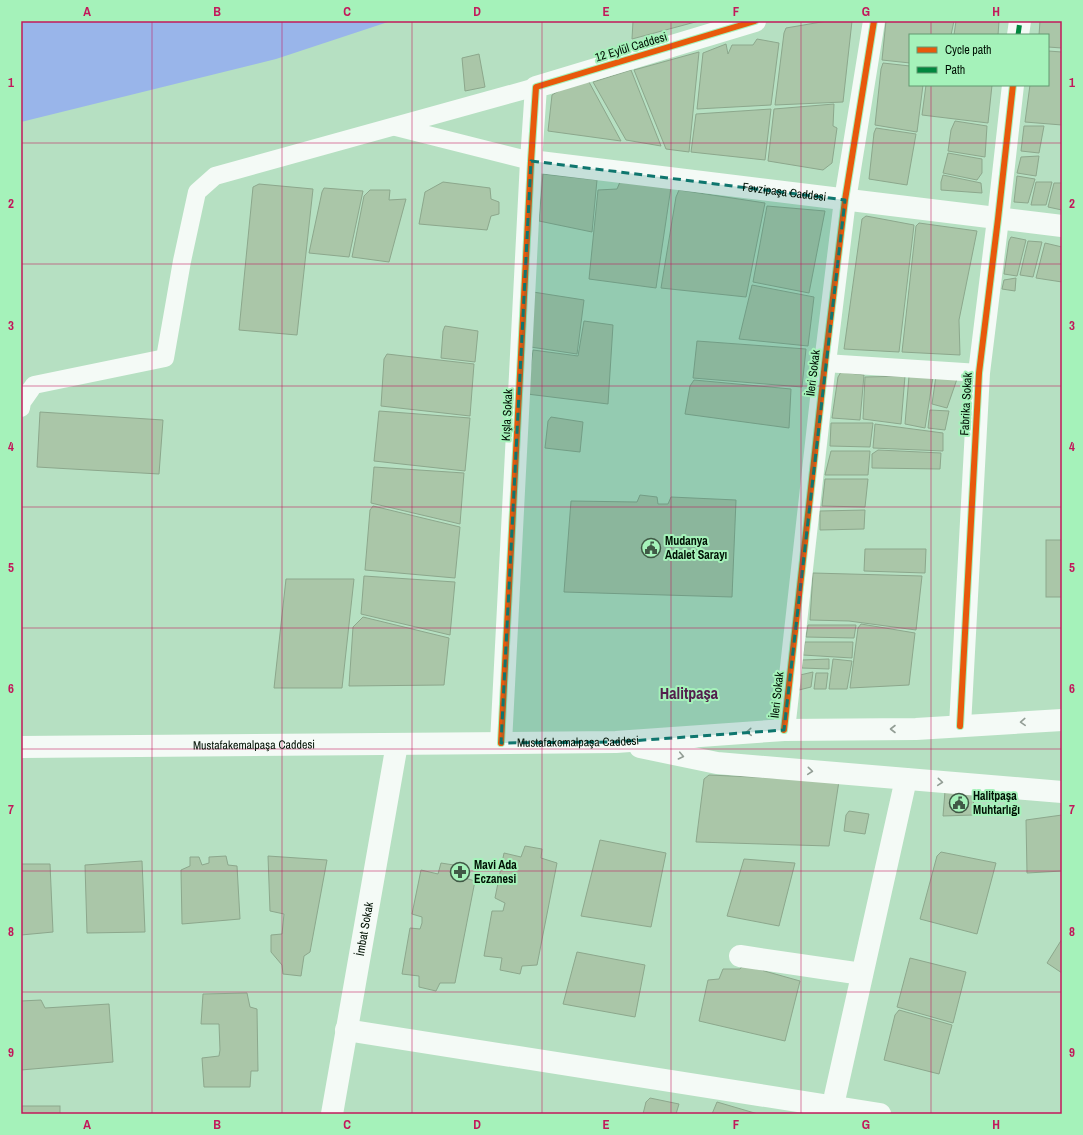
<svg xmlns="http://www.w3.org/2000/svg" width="1083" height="1135" font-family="'Archivo Narrow',sans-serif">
	<rect width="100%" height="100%" fill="#b6e0c2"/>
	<!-- water -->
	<polygon fill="#99b5ea" points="21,21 391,21 276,59 21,122"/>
	<!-- building -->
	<g fill="#aac6a8" stroke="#8ca78c">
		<polygon points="633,21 699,21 632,39"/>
		<polygon points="827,21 852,21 843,102 775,105 784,33 786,28"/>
		<polygon points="886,21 954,21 951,35 910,35 910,63 882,60"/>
		<polygon points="956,21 999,21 998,35 954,35"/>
		<polygon points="1040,21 1062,21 1062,48 1048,47 1048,35 1039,35"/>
		<polygon points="757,39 779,43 771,105 697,109 703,53 726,44 728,54 732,45 753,45"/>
		<polygon points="1048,51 1062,52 1062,125 1025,122 1030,85 1048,85"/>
		<polygon points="699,52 689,152 666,149 634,70"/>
		<polygon points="479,54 485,87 465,91 462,58"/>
		<polygon points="883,63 910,66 910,85 923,85 917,132 875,125 881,69"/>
		<polygon points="631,70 661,146 626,140 593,82"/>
		<polygon points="577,80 589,82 621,141 548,131 552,95"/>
		<polygon points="926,85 992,85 988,123 922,115"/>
		<polygon points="834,104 833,126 837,128 832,163 823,170 768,161 774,109"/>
		<polygon points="771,109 765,160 691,152 696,114"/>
		<polygon points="955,121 987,126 985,157 948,151 951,130"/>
		<polygon points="1024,126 1044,126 1039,153 1021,151"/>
		<polygon points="876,128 916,134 907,185 869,179 874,133"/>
		<polygon points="948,153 982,159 982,173 977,180 943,173"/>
		<polygon points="1039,156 1036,176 1017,173 1021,157"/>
		<polygon points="543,174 597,180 592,232 539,221"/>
		<polygon points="943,175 981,183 982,193 941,190 941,182"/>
		<polygon points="1017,176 1035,179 1028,203 1014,202"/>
		<polygon points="443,182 490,188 491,199 499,202 499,214 491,216 487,230 419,224 425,192"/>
		<polygon points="620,182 671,187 656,288 589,279 598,190 617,189"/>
		<polygon points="1036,182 1052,182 1046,205 1031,205"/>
		<polygon points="1054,183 1062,183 1062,210 1048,207"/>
		<polygon points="259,184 313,189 297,335 239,330 253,187"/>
		<polygon points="324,188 363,191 349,257 309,253 322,192"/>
		<polygon points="370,190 390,190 389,200 406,199 389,262 352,257 364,196"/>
		<polygon points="679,190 765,203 746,297 661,288 676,197"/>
		<polygon points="767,206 825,211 809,293 753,282"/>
		<polygon points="866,216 914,225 899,352 844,349 862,219"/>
		<polygon points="919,223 977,231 959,320 960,355 902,352 916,226"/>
		<polygon points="1011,237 1026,240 1017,276 1004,274 1009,241"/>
		<polygon points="1028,241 1042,242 1033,277 1020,275"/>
		<polygon points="1045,243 1062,247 1062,282 1036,278"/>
		<polygon points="1016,278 1015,291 1002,289 1004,280"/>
		<polygon points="752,285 814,297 808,346 739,339"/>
		<polygon points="533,292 584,300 577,354 524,346"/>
		<polygon points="584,321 613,325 608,404 527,394 533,350 578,356"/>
		<polygon points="445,326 478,331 475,362 441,358 443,331"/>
		<polygon points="697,341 806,349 802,387 693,378"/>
		<polygon points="387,354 474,364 470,416 381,406 384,359"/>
		<polygon points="841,372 864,375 860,420 832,418 838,377"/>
		<polygon points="905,376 901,424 863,419 865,377"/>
		<polygon points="909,376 933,377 925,428 905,424"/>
		<polygon points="936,376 957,379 947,408 932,404"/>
		<polygon points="694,380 791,389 789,428 685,414 690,386"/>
		<polygon points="930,410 949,411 945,430 928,428"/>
		<polygon points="379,411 470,418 465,471 374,461"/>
		<polygon points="40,412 163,420 159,474 37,467"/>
		<polygon points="551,417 583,422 580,452 545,448 548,421"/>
		<polygon points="831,423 873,423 870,447 830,446"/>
		<polygon points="875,424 943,433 943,451 873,448"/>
		<polygon points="878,450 941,453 940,469 872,468 872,454"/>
		<polygon points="831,451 870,451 868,475 825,475"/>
		<polygon points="374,467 464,473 460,524 371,503"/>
		<polygon points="825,479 868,479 865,507 822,506"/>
		<polygon points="640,495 657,497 658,504 668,504 671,497 736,500 732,597 564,592 571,501 637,502"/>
		<polygon points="373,506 460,527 455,578 365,570 370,510"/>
		<polygon points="865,510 864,529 820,530 820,511"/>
		<rect x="1046" y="540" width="16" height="57"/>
		<polygon points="865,549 926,549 925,573 864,571"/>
		<polygon points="813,573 922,576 916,630 849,621 810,620"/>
		<polygon points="364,576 455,582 450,635 361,614"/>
		<polygon points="286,579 354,579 342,688 274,688"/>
		<polygon points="363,617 449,638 444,685 349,686 353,627"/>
		<polygon points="861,624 915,633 909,685 850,688 858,628"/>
		<polygon points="808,625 856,625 854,638 806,637"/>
		<polygon points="805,642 853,642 852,658 803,655"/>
		<polygon points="829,659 829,669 802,668 802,660"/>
		<polygon points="833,659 852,661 847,689 829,689"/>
		<polygon points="813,672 811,687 799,690 800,675"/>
		<polygon points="816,673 828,673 826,689 814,689"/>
		<polygon points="709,775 839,781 829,846 696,842 704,779"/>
		<polygon points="974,789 973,815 943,816 945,791"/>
		<polygon points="849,811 869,814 865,834 844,831 846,815"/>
		<polygon points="1062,815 1062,871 1027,873 1026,820"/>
		<polygon points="600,840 666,853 651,927 581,916"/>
		<polygon points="525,846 542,849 541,858 557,863 537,965 522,966 520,974 500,970 502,958 484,956 492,911 503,911 505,903 495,898 504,853 521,857"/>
		<polygon points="941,852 996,863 977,934 920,919 937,856"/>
		<polygon points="226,856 228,865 237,866 240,919 182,924 181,870 190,866 190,857 199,857 202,865 209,863 209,857"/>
		<polygon points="268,856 327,860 310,952 304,956 301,976 283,974 282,965 271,952 271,935 282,934 284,914 270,911"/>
		<polygon points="744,859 795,863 779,926 727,916"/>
		<polygon points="142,861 145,932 87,933 85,865"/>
		<polygon points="441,863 460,866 458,876 475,881 455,983 440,983 436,991 419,987 419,976 402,974 410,928 420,929 422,923 422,917 412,914 421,870 438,874"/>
		<polygon points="21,864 50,864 53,932 21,935"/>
		<polygon points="1062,939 1062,973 1047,963"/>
		<polygon points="577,952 645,965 635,1017 563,1004"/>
		<polygon points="910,958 966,972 953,1023 897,1007"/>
		<polygon points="743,965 800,981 785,1041 699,1021 708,980 719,979 723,969 740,969"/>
		<polygon points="247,993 250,1007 257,1009 258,1071 251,1071 250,1087 204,1087 202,1058 219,1056 220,1050 219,1024 201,1024 203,994"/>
		<polygon points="41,1000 45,1008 109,1004 113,1062 21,1070 21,1001"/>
		<polygon points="899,1010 952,1025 939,1074 884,1060 895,1015"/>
		<polygon points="650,1098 679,1104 676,1114 643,1114 646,1102"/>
		<polygon points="717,1102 758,1114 712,1114"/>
		<rect x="21" y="1106" width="39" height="8"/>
	</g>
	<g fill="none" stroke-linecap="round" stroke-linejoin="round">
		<!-- lane -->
		<g stroke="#f4faf6" stroke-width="18">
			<polyline points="396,127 531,161"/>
			<polyline points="825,363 979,373"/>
			<polyline points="21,408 22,402 34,385 165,358 182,261 197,192 215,176 536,87"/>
		</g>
		<!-- street -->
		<g stroke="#f4faf6" stroke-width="22">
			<polyline points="1018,35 1020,21"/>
			<polyline points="531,161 536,87 755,21"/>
			<polyline points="960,726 979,373 998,219 1013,85"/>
			<polyline points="784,730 825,363 845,200 874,21"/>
			<polyline points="740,956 862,974"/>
			<polyline points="346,1030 880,1114"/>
			<path id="s1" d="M332,1114L397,744"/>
			<polyline points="831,1114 906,779"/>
		</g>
		<!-- secondary -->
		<g stroke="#f4faf6" stroke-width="22">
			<path id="s2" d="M501,743L531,161L1062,226"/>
			<path id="s3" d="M21,747L616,742L784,730L916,729L1062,720"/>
			<polyline points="640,747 717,763 1062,792"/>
		</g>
		<!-- quiet -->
		<polyline stroke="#00873e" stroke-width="5" stroke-dasharray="10 5" stroke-linecap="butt" points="1018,35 1020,21"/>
		<defs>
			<g id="cycleway">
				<polyline points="960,726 979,373 998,219 1013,85"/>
				<polyline points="784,730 825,363 845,200 874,21"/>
				<polyline points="501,743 531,161 536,87 755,21"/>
			</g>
		</defs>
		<!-- cycleway casing -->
		<use href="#cycleway" stroke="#a5f2ba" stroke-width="8"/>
		<!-- cycleway -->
		<use href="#cycleway" stroke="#e8590c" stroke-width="6"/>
	</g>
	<!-- one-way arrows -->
	<defs><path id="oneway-chevron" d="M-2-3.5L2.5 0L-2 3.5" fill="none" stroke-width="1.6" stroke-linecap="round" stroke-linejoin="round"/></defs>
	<g stroke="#929d95">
		<use href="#oneway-chevron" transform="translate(1023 722) rotate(177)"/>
		<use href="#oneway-chevron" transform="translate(893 729) rotate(180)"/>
		<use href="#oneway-chevron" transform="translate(749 732) rotate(176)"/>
		<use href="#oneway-chevron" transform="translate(681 756) rotate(12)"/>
		<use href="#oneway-chevron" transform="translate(810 771) rotate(5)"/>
		<use href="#oneway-chevron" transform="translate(940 782) rotate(5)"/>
	</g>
	<!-- marked area -->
	<path fill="#0f766e" fill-opacity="0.2" stroke="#0f766e" stroke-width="3" stroke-dasharray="8 5" stroke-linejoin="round" d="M531,161L845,200L784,730L616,742L501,743Z"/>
	<!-- grid -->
	<path fill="none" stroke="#c2185b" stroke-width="1" stroke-opacity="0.55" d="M152,21V1114M282,21V1114M412,21V1114M542,21V1114M671,21V1114M801,21V1114M931,21V35M931,85V1114M21,143H1062M21,264H1062M21,386H1062M21,507H1062M21,628H1062M21,749H1062M21,871H1062M21,992H1062"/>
	<!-- icons -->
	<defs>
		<symbol id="civic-ring" viewBox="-11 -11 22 22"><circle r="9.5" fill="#a5f2ba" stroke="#405946" stroke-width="1.5"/><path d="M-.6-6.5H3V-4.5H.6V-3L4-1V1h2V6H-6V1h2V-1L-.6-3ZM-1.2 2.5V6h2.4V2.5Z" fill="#405946"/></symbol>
		<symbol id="pharmacy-ring" viewBox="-11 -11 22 22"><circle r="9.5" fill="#a5f2ba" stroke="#405946" stroke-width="1.5"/><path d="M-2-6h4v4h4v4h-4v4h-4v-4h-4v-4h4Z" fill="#405946"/></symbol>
	</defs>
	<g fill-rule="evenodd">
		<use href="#civic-ring" x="640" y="537" width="22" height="22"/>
		<use href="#civic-ring" x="948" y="792" width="22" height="22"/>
		<use href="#pharmacy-ring" x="449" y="861" width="22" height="22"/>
	</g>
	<g text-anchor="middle" stroke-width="4" stroke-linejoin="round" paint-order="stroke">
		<!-- street labels -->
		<g font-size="12" fill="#001104" stroke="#a5f2ba">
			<text transform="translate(631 47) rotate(-17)" y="4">12 Eylül Caddesi</text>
			<text dy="4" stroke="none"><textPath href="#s2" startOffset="838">Fevzipaşa Caddesi</textPath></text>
			<text transform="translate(813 373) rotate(-83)" y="4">İleri Sokak</text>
			<text transform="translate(966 404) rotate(-87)" y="4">Fabrika Sokak</text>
			<text transform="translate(507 415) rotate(-87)" y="4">Kışla Sokak</text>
			<text transform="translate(777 695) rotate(-84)" y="4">İleri Sokak</text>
			<text dy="4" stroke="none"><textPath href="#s3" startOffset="557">Mustafakemalpaşa Caddesi</textPath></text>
			<text dy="4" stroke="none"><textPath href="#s3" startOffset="233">Mustafakemalpaşa Caddesi</textPath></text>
			<text dy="4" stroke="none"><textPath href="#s1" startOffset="188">İmbat Sokak</textPath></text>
		</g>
		<!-- poi labels -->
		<g font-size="12" font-weight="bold" fill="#001104" stroke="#a5f2ba" text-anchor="start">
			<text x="665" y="545">Mudanya<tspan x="665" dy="14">Adalet Sarayı</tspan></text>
			<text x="973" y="800">Halitpaşa<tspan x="973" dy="14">Muhtarlığı</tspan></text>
			<text x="474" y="869">Mavi Ada<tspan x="474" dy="14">Eczanesi</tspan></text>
		</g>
		<!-- district labels -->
		<g font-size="16" font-weight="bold" fill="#531e4c" stroke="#a5f2ba">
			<text x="689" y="699">Halitpaşa</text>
		</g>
	</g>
	<!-- border -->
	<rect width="1083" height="1135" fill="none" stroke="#a5f2ba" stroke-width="44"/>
	<!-- legend -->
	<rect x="909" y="34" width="140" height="52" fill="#a5f2ba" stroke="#639871"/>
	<rect x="917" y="47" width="20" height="6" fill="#e8590c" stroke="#639871"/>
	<text x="945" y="54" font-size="12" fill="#001104">Cycle path</text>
	<rect x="917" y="67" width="20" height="6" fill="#00873e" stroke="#639871"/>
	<text x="945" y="74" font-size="12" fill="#001104">Path</text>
	<rect x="22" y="22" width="1039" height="1091" fill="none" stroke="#c2185b" stroke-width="1.5"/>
	<g font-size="13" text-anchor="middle" font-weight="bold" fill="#c2185b">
		<text x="87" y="16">A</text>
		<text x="217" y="16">B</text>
		<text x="347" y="16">C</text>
		<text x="477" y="16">D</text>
		<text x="606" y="16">E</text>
		<text x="736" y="16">F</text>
		<text x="866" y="16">G</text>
		<text x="996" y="16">H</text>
		<text x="11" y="87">1</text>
		<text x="1072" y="87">1</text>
		<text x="11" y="208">2</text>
		<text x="1072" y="208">2</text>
		<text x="11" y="330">3</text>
		<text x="1072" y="330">3</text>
		<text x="11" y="451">4</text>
		<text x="1072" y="451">4</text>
		<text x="11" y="572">5</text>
		<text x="1072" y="572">5</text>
		<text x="11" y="693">6</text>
		<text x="1072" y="693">6</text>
		<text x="11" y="814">7</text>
		<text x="1072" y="814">7</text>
		<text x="11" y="936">8</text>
		<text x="1072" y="936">8</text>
		<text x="11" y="1057">9</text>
		<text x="1072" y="1057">9</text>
		<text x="87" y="1129">A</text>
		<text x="217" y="1129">B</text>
		<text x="347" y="1129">C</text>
		<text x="477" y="1129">D</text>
		<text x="606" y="1129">E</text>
		<text x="736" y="1129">F</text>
		<text x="866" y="1129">G</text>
		<text x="996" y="1129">H</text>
	</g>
</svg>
